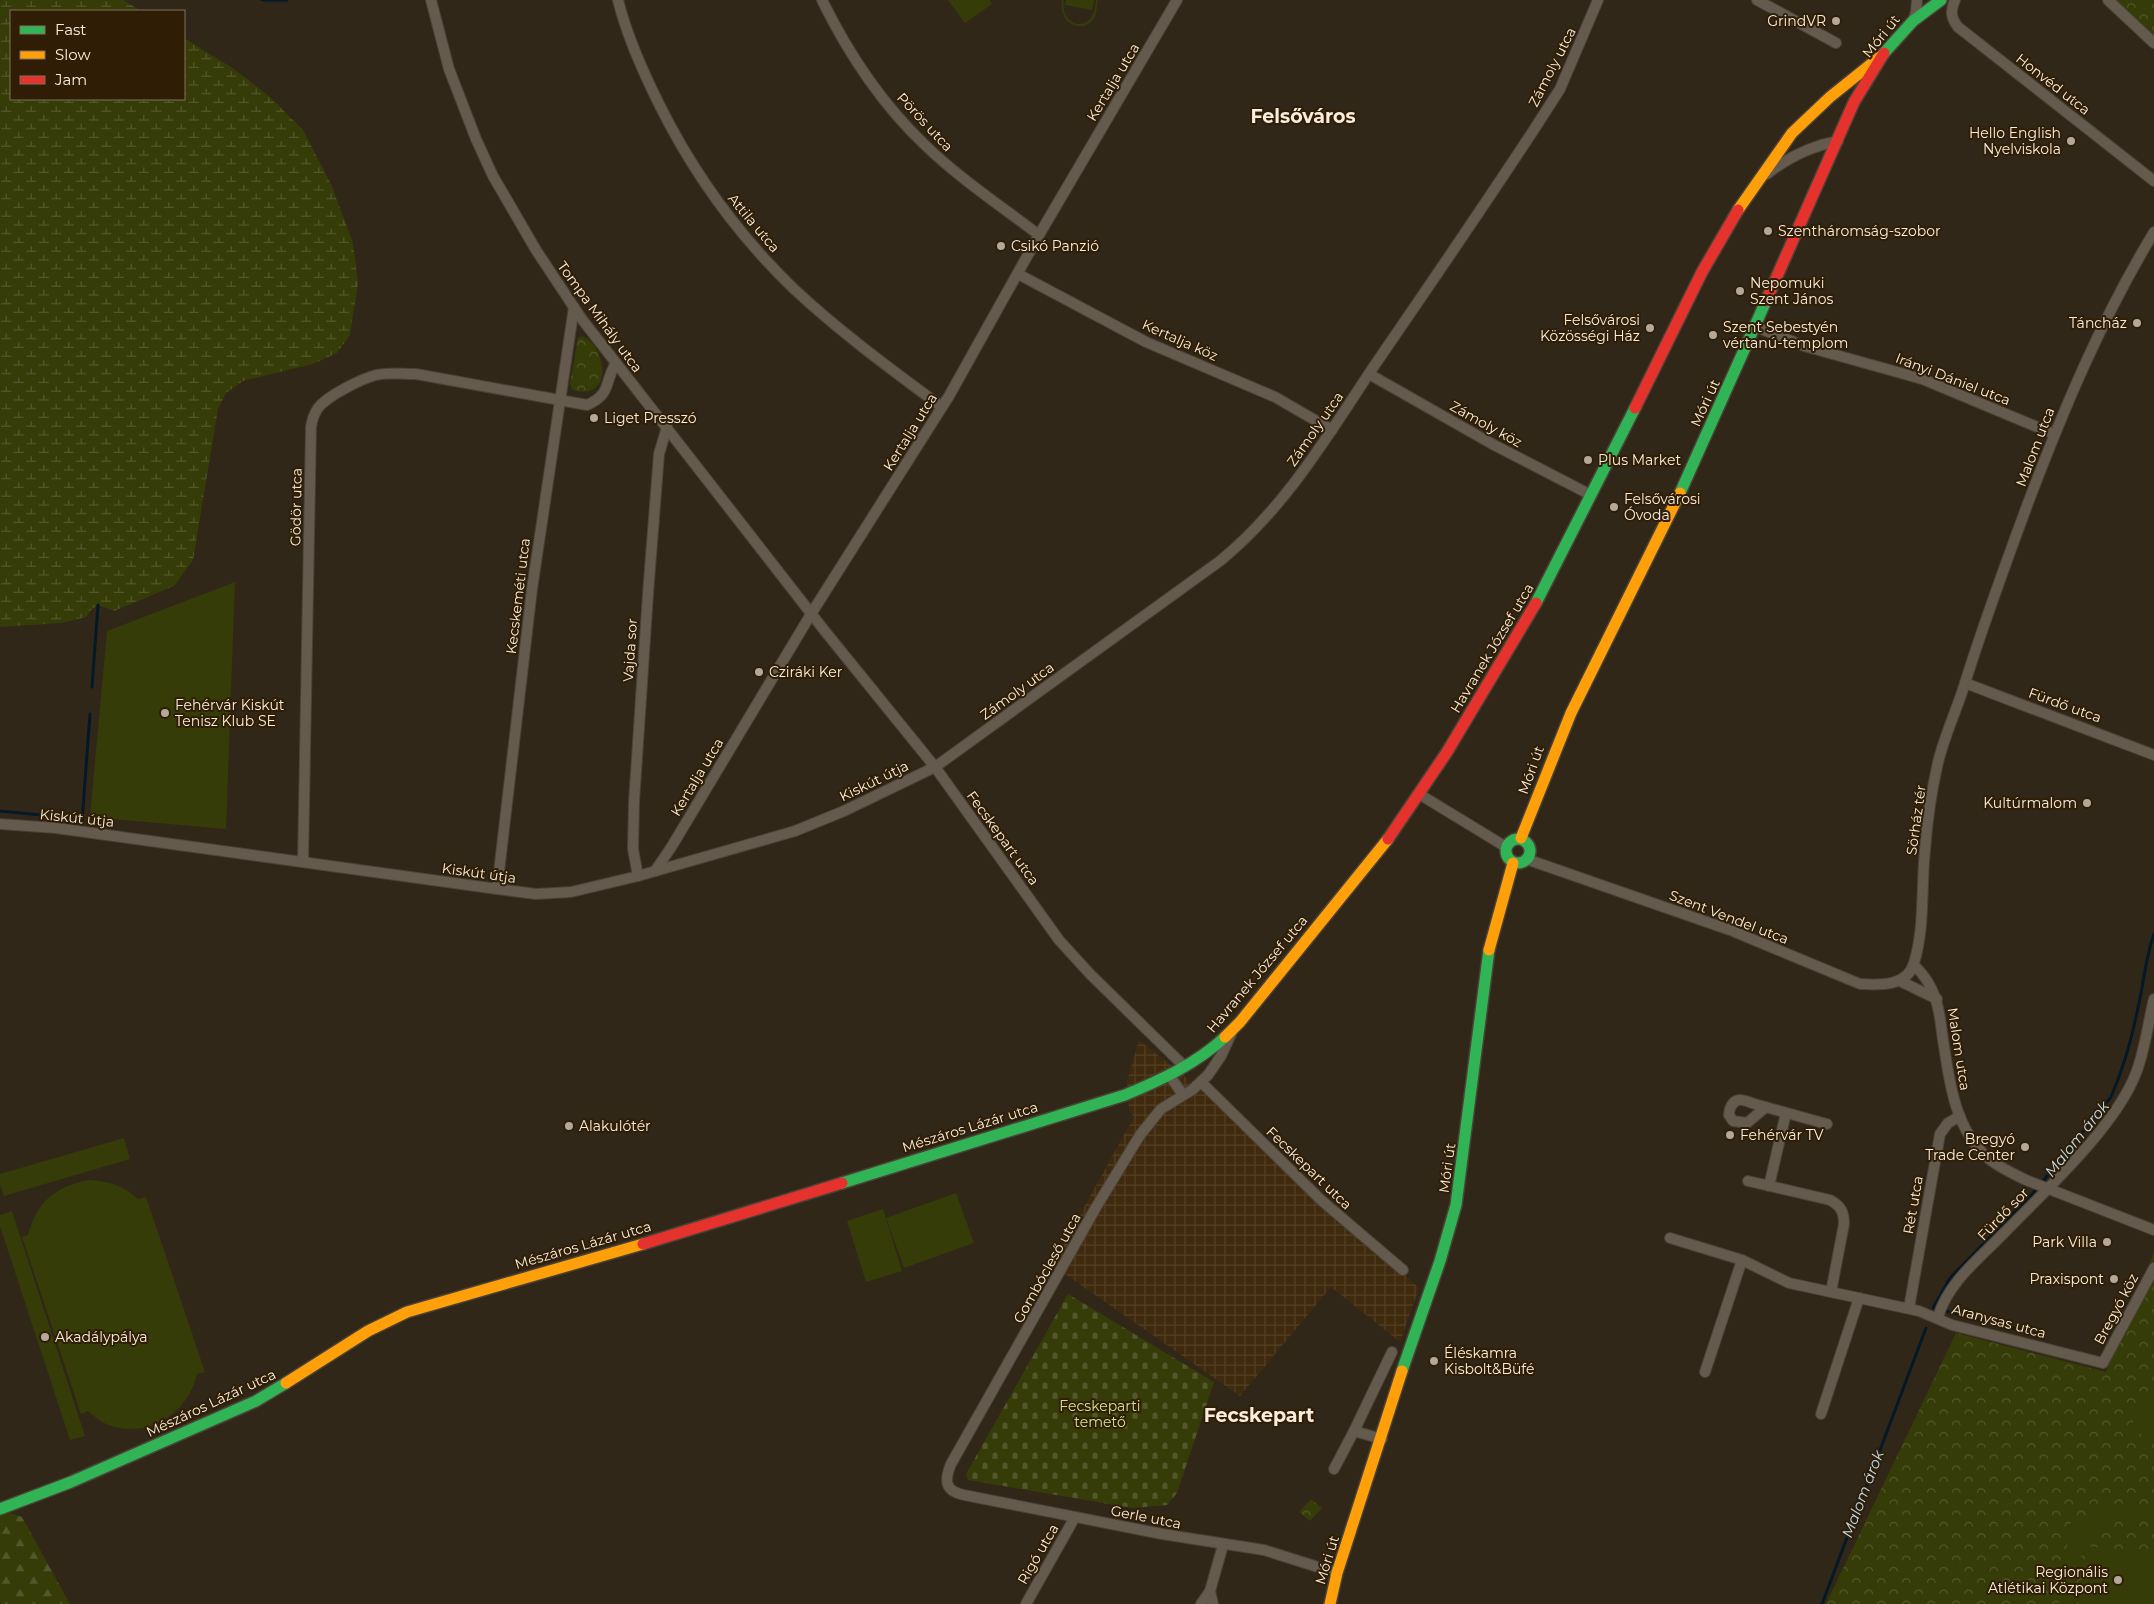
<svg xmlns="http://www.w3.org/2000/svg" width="2154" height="1604" font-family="Montserrat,sans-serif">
	<defs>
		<pattern id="industrial-grid" width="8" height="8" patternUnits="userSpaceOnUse" patternTransform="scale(1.25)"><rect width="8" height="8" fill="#402a0d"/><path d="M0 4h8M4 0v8" fill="none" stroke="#533f24"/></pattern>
		<pattern id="forest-firs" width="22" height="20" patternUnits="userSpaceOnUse" patternTransform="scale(1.25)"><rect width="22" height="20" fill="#353c08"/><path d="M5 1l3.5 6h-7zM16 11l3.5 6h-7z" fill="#53582c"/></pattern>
		<pattern id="wetland-marsh" width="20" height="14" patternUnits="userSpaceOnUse" patternTransform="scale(1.25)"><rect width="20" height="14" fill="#353c08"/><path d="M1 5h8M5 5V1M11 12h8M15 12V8" fill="none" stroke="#53582c"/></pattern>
		<pattern id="cemetery-stones" width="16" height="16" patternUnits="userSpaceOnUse" patternTransform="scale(1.25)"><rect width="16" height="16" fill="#353c08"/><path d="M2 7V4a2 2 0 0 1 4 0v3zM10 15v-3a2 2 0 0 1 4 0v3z" fill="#53582c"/></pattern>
		<pattern id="park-crowns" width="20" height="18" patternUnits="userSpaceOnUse" patternTransform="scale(1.25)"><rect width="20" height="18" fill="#353c08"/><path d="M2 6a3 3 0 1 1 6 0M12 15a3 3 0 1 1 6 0" fill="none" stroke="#53582c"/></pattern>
	</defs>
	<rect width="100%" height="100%" fill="#302719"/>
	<!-- industrial -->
	<polygon fill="url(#industrial-grid)" points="1139,1040 1203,1091 1419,1288 1400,1342 1331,1287 1240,1396 1052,1265 1134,1117 1129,1110 1127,1081"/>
	<!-- forest -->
	<polygon fill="url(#forest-firs)" points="0,1510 22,1517 70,1604 1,1604 0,1602"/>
	<!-- wetland -->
	<polygon fill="url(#wetland-marsh)" points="0,0 123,0 141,11 11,11 11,99 184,99 184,38 234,69 269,96 303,130 331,184 353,243 358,283 350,335 337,353 313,364 243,381 226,393 218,409 193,560 174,586 114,611 98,605 92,609 86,617 62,623 0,627"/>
	<!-- cemetery -->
	<polygon fill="url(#cemetery-stones)" points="1068,1294 1214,1382 1177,1493 1167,1505 1133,1508 968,1480 966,1474"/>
	<!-- park -->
	<g fill="url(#park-crowns)">
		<polygon points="2115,0 2154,0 2154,35"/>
		<path d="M582,336C608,347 613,402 573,390L570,384L578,338Z"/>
		<polygon points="2154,1252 2154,1604 1826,1604 1956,1333 2106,1372"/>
		<polygon points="1311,1499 1322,1508 1310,1521 1299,1512"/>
	</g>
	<!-- pitch -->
	<g fill="#353c08">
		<polygon points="948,0 989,0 992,4 965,23"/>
		<path d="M1062,0H1064C1060,21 1082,33 1092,16C1095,11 1095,5 1096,0H1098C1097,5 1097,11 1095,16C1084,37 1057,23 1062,0Z"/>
		<polygon points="1066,0 1094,0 1092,10 1065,5"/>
		<polygon points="235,582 226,829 90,817 107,631"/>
		<polygon points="124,1138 130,1159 4,1196 0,1184 0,1174"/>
		<path d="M88,1180C108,1181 123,1185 138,1199L146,1197L205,1372L197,1374C188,1413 150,1438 111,1426C102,1423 95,1417 88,1411L81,1414L22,1237L28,1235C38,1200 54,1188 88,1180Z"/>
		<polygon points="956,1193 974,1243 904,1268 886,1218"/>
		<polygon points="883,1209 902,1271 866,1282 847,1221"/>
		<polygon points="12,1211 85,1436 70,1440 0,1226 0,1215"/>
		<polygon points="2154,1384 2154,1441 2130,1428"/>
		<path d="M2120,1504H2143L2154,1507V1522C2125,1511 2093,1525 2082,1554C2076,1569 2076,1588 2074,1604H2059L2071,1520L2085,1522L2102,1510Z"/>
		<polygon points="2087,1546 2154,1556 2154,1604 2078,1604"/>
	</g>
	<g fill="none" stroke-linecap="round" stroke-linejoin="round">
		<!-- stream -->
		<g stroke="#041927" stroke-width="3">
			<polyline points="262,0 287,0"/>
			<polyline points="92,687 98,605"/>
			<polyline points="0,811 41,815"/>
			<polyline points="75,818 82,819"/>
			<polyline points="82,822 90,714"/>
			<path d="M1933,1308L1950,1278L2035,1191L2111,1097C2124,1067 2133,1034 2139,1003C2144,980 2146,956 2154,934"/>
			<polyline points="1945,1311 2028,1332"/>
			<polyline points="1822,1604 1926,1328"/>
		</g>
		<defs>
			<g id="street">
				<polyline points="431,0 449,69 476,139 493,176 536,250 581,318 824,630 935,767 1059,940 1090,974 1185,1067"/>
				<path d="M618,0C627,37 643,72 660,106C694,174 739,236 794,289C840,332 892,370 942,407"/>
				<path d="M822,0C848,53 883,105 925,145C960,179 1001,206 1039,235"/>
				<polyline points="1757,0 1836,43"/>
				<path d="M1955,0C1950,11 1951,18 1958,27L2154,181"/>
				<polyline points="2108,0 2154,43"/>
				<polyline points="1913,21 1916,12 1917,0"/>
				<path d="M1767,174C1787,158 1812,146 1838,141"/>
				<polyline points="1018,274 1146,342 1275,397 1332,430"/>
				<polyline points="1756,327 1804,346 1922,379 2054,434"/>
				<polyline points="1369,374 1494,445 1591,495"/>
				<polyline points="1965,683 2154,755"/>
				<polyline points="1419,794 1506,847"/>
				<path d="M0,824L56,828L497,889L536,894L571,892L638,876L795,831L844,811L935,767L1220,561C1284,509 1327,437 1372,369C1427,289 1482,209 1535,128L1560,89L1598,0"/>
				<path d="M1529,860L1730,930L1860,984C1880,985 1907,987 1914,963C1925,927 1921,887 1925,850C1927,823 1931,794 1937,767C1943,738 1957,710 1965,683C1984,622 2006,563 2028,503C2064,408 2101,320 2154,232"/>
				<path d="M303,861L311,427C312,420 314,414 318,408C327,396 361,379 376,375C389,372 403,374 416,374L587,405C612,394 604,382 616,363"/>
				<polyline points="655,871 672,846 811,614 949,396 1039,235 1177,0"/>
				<polyline points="638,876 633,849 634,802 648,594 659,454 667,427"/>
				<polyline points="497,889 532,589 574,307"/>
				<path d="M1914,965C1935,985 1939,1006 1942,1033C1949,1078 1953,1128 1989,1159C2000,1168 2014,1174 2026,1180L2154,1230"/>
				<polyline points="1900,981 1937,999"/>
				<path d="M1232,1032L1221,1056L1208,1075L1192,1090L1161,1109L1140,1135L1095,1209L951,1464C944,1481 945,1491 964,1495L1162,1534L1264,1550L1337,1573"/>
				<polyline points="1170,1076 1183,1095"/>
				<polyline points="1201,1082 1321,1200 1403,1270"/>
				<path d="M1766,1107L1747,1123L1733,1121L1729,1115C1729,1109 1732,1101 1739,1100C1744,1099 1753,1104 1758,1105C1781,1111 1804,1118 1827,1124"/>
				<path d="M1748,1181L1830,1200C1841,1206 1844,1212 1844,1224L1831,1292"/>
				<polyline points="1769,1186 1786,1113"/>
				<polyline points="1670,1238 1742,1260 1789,1283 1919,1311 1952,1325 2103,1363 2154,1268"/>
				<polyline points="1909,1308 1940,1134 1948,1123 1960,1116"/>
				<path d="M1938,1317C1948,1282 1981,1257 2005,1232C2046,1190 2116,1126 2136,1073C2145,1050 2148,1023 2154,999"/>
				<polyline points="1705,1372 1742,1260"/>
				<polyline points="1821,1414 1859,1298"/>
				<polyline points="1354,1431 1382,1439"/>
				<polyline points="1334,1469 1354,1431 1392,1352"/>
				<polyline points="1026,1604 1075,1517"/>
				<polyline points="1201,1604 1210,1591"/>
				<polyline points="1213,1604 1210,1591 1223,1545"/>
			</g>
			<g id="fast">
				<polyline points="1884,53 1913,21 1941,0"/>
				<polyline points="1680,493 1766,301"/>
				<polyline points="1536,603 1635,408"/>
				<circle cx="1518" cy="851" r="12"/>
				<path d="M842,1183L1125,1095C1161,1080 1196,1064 1225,1037"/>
				<polyline points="1402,1371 1440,1261 1456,1205 1489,950"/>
				<polyline points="0,1509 71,1482 256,1401 286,1383"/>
			</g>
			<g id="slow">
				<polyline points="1738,210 1792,133 1830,97 1881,56"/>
				<polyline points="1521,838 1571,713 1680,493"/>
				<polyline points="1489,950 1513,863"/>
				<polyline points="1225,1037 1240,1022 1388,839"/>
				<polyline points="286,1383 368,1331 407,1312 643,1244"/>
				<polyline points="1330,1604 1337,1573 1402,1371"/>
			</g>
			<g id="jam">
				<polyline points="1766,301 1854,102 1884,53"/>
				<polyline points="1635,408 1702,272 1738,210"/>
				<polyline points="1388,839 1447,752 1536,603"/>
				<polyline points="643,1244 842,1183"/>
			</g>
		</defs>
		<!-- street casing -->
		<use href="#street" stroke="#4a4236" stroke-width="12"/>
		<!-- fast casing -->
		<use href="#fast" stroke="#4a4236" stroke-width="14"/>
		<!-- slow casing -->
		<use href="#slow" stroke="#4a4236" stroke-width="14"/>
		<!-- jam casing -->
		<use href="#jam" stroke="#4a4236" stroke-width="14"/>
		<!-- street -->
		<use href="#street" stroke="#645a4d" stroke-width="10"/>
		<!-- fast -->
		<use href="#fast" stroke="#30b455" stroke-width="11"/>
		<!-- slow -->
		<use href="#slow" stroke="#ff9f0a" stroke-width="11"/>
		<!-- jam -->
		<use href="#jam" stroke="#e5322d" stroke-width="11"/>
	</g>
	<!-- markers -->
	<g fill="#b3a899" stroke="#2f1e05" stroke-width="2">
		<circle cx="1836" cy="21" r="5"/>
		<circle cx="2071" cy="141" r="5"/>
		<circle cx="1768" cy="231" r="5"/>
		<circle cx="1001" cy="246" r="5"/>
		<circle cx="1740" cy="291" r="5"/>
		<circle cx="2137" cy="323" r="5"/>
		<circle cx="1650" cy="328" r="5"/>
		<circle cx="1713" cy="335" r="5"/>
		<circle cx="594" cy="418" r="5"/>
		<circle cx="1588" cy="460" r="5"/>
		<circle cx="1614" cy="507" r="5"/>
		<circle cx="759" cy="672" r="5"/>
		<circle cx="165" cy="713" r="5"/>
		<circle cx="2087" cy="803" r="5"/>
		<circle cx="569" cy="1126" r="5"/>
		<circle cx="1730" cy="1135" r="5"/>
		<circle cx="2025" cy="1147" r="5"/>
		<circle cx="2107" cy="1242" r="5"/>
		<circle cx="2114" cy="1279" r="5"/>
		<circle cx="45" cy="1337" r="5"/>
		<circle cx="1434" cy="1361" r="5"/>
		<circle cx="2118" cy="1580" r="5"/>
	</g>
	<g text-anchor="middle" stroke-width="4" stroke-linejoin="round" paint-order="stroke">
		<!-- poi labels -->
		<g font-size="14" fill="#f9edde" stroke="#2f1e05" text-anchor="start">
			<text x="1826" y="26" text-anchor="end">GrindVR</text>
			<text x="2061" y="138" text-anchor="end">Hello English<tspan x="2061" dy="16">Nyelviskola</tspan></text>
			<text x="1778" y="236">Szentháromság-szobor</text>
			<text x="1011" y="251">Csikó Panzió</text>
			<text x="1750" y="288">Nepomuki<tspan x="1750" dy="16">Szent János</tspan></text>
			<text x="1640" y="325" text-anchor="end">Felsővárosi<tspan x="1640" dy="16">Közösségi Ház</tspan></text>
			<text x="2127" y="328" text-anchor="end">Táncház</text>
			<text x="1723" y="332">Szent Sebestyén<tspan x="1723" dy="16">vértanú-templom</tspan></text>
			<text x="604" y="423">Liget Presszó</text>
			<text x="1598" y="465">Plus Market</text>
			<text x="1624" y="504">Felsővárosi<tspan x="1624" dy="16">Óvoda</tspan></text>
			<text x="769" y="677">Cziráki Ker</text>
			<text x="175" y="710">Fehérvár Kiskút<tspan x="175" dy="16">Tenisz Klub SE</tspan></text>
			<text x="2077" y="808" text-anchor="end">Kultúrmalom</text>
			<text x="579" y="1131">Alakulótér</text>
			<text x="1740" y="1140">Fehérvár TV</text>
			<text x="2015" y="1144" text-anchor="end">Bregyó<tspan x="2015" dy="16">Trade Center</tspan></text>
			<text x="2097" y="1247" text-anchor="end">Park Villa</text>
			<text x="2104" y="1284" text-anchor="end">Praxispont</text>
			<text x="55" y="1342">Akadálypálya</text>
			<text x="1444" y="1358">Éléskamra<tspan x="1444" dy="16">Kisbolt&amp;Büfé</tspan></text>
			<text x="2108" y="1577" text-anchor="end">Regionális<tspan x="2108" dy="16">Atlétikai Központ</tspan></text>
		</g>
		<!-- street labels -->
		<g font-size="14" fill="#f9edde" stroke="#2f1e05">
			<text transform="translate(1881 36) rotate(-51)" y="5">Móri út</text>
			<text transform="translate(1552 67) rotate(-63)" y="5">Zámoly utca</text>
			<text transform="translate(1113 82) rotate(-59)" y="5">Kertalja utca</text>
			<text transform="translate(2053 84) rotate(38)" y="5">Honvéd utca</text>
			<text transform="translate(925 122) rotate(47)" y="5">Pörös utca</text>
			<text transform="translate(754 223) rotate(50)" y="5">Attila utca</text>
			<text transform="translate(600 317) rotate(54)" y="5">Tompa Mihály utca</text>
			<text transform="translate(1180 340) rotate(24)" y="5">Kertalja köz</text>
			<text transform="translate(1953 379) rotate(21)" y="5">Irányi Dániel utca</text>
			<text transform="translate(1705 403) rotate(-65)" y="5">Móri út</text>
			<text transform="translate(1486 424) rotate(29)" y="5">Zámoly köz</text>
			<text transform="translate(1315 429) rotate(-55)" y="5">Zámoly utca</text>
			<text transform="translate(910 432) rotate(-58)" y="5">Kertalja utca</text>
			<text transform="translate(2035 447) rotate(-69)" y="5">Malom utca</text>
			<text transform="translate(296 507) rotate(-89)" y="5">Gödör utca</text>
			<text transform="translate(518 596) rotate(-83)" y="5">Kecskeméti utca</text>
			<text transform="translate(1492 648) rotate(-59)" y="5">Havranek József utca</text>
			<text transform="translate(630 650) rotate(-86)" y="5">Vajda sor</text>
			<text transform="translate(1017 691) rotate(-36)" y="5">Zámoly utca</text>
			<text transform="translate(2065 705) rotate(20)" y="5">Fürdő utca</text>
			<text transform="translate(1531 770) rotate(-70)" y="5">Móri út</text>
			<text transform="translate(697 777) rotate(-59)" y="5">Kertalja utca</text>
			<text transform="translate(874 781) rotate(-26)" y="5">Kiskút útja</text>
			<text transform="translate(77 818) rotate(6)" y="5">Kiskút útja</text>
			<text transform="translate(1916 820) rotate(-82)" y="5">Sörház tér</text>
			<text transform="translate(1003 838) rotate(54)" y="5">Fecskepart utca</text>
			<text transform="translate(479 873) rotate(8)" y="5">Kiskút útja</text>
			<text transform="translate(1729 917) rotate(21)" y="5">Szent Vendel utca</text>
			<text transform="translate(1257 974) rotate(-50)" y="5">Havranek József utca</text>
			<text transform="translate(1959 1049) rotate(81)" y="5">Malom utca</text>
			<text transform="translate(970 1127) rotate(-17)" y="5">Mészáros Lázár utca</text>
			<text transform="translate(1309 1168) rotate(44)" y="5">Fecskepart utca</text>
			<text transform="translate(1447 1168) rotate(-82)" y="5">Móri út</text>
			<text transform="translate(1913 1205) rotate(-80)" y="5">Rét utca</text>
			<text transform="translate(2003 1214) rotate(-46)" y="5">Fürdő sor</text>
			<text transform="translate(583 1245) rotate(-16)" y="5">Mészáros Lázár utca</text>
			<text transform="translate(1047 1268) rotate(-61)" y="5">Gombócleső utca</text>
			<text transform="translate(2116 1309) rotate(-62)" y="5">Bregyó köz</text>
			<text transform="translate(1999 1321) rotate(15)" y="5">Aranysas utca</text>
			<text transform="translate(211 1403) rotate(-25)" y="5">Mészáros Lázár utca</text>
			<text transform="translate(1146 1517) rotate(11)" y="5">Gerle utca</text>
			<text transform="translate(1038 1554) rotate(-60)" y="5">Rigó utca</text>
			<text transform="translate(1327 1560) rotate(-73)" y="5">Móri út</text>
		</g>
		<!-- park labels -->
		<g font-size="14" fill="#d1e38c" stroke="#2f1e05">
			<text x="1100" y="1411">Fecskeparti<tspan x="1100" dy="16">temető</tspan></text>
		</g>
		<!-- water labels -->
		<g font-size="15" font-style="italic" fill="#bfdef4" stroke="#2f1e05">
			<text transform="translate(2077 1139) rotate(-51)" y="5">Malom árok</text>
			<text transform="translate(1863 1494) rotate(-69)" y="5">Malom árok</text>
		</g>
		<!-- district labels -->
		<g font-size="19" font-weight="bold" fill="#f9edde" stroke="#2f1e05">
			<text x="1303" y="123">Felsőváros</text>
			<text x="1259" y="1422">Fecskepart</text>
		</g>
	</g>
	<!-- legend -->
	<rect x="10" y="10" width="175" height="90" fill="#2f1e05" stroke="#80715c"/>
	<rect x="20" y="26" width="25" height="8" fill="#30b455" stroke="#80715c"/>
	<text x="55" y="35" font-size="15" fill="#f9edde">Fast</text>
	<rect x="20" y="51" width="25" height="8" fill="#ff9f0a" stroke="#80715c"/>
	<text x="55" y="60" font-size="15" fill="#f9edde">Slow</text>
	<rect x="20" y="76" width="25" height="8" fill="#e5322d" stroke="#80715c"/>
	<text x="55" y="85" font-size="15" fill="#f9edde">Jam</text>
</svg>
